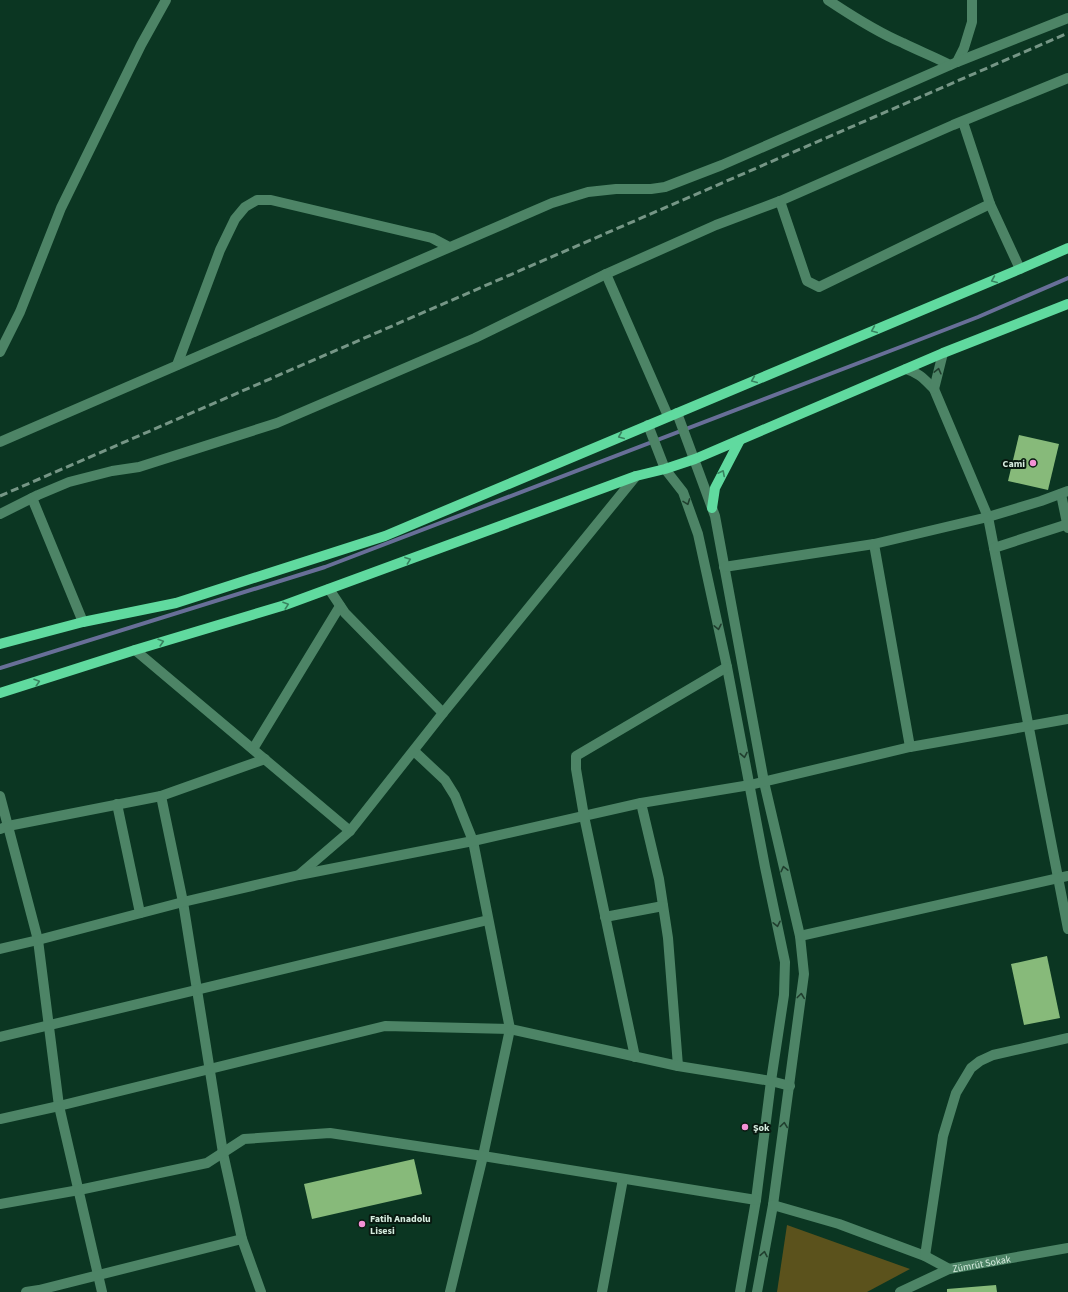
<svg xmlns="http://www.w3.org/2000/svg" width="1068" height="1292" font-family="'Source Sans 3',sans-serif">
	<rect width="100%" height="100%" fill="#0b3622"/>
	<!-- green -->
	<polygon fill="#5b521c" points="787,1225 910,1269 867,1292 777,1292"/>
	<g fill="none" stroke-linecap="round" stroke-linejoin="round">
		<!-- stream -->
		<polyline stroke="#686f98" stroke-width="4" points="0,668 325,567 903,346 978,317 1068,278"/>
	</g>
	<!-- building -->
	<g fill="#87ba7a">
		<polygon points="1019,435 1059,444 1048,490 1008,481"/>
		<polygon points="1047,956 1060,1018 1024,1025 1011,964"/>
		<polygon points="414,1159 422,1194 312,1219 304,1184"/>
		<polygon points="996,1285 997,1292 947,1292 947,1289"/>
	</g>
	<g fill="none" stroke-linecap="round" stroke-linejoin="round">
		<!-- minor -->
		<g stroke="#4d8466" stroke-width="10">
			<path d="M828,0C852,16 877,32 903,43C919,51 935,57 950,65"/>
			<polyline points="957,62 964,48 972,22 972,0"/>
			<polyline points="963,122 990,204 1020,269"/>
			<polyline points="780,201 807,281 819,287 990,204"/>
			<polyline points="0,352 20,312 61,208 141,45 166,0"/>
			<polyline points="177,365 220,250 235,219 245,207 257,200 271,200 432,238 449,247"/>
			<path d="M906,369C919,373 924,379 934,389L988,517L1068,929"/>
			<polyline points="934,389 943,353"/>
			<polyline points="677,413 715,516 764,782 800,936 804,974 773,1205 757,1292"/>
			<polyline points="668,416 606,274 716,225 780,201 953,125 1068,78"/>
			<polyline points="648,425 665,469 683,492 698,534 727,667 765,867 785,962 784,995 771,1081 756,1200 740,1292"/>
			<polyline points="0,442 552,203 588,192 616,189 651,189 665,187 722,165 957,62 1068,18"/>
			<polyline points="1061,494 1068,528"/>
			<polyline points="32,498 83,622"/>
			<polyline points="0,514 38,495 69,482 112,471 139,467 277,423 475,338 606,274"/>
			<polyline points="874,544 910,747"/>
			<polyline points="994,548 1068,524"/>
			<polyline points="724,567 874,544 988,517 1041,501 1068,491"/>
			<polyline points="329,589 345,613 443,713"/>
			<polyline points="135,650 350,831"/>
			<polyline points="253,749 340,606"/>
			<polyline points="414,751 445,780 455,796 473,841 510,1029 483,1156 450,1292"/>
			<polyline points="0,796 38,940 59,1106 102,1292"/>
			<polyline points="161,796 183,902 223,1153 242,1239 261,1292"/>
			<polyline points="641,803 659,879 668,938 678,1066"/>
			<polyline points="117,804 140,913"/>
			<polyline points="0,829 8,826 161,796 265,759"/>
			<polyline points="300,874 350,831 443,713 636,476"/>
			<polyline points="605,917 663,906"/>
			<polyline points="800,936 1068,876"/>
			<polyline points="0,949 38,940 183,902 299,875 473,841 641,803 750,785 910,747 1068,719"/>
			<polyline points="0,1037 488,920"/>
			<polyline points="635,1057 584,816 576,769 576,756 727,667"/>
			<polyline points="0,1119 59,1106 385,1026 510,1029 678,1066 771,1081 790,1086"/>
			<polyline points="0,1204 79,1190 207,1163 244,1139 330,1133 483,1156 756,1200"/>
			<polyline points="773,1205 839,1224 925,1256 949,1269"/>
			<polyline points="925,1256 943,1136 956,1093 971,1068 980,1061 993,1055 1068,1038"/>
			<polyline points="26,1292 39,1290 242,1239"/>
			<polyline points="602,1292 623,1179"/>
			<path id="s1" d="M900,1292L949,1269L1068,1248"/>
		</g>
		<!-- major -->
		<g stroke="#60da9f" stroke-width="10">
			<polyline points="712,508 715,488 740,440"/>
			<polyline points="0,644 83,622 176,603 385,536 1020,269 1068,248"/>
			<polyline points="0,693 135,650 285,605 636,476 665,469 695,459 943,353 1068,304"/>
		</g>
		<!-- rail -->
		<polyline stroke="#769686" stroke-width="3" stroke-dasharray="8 4" stroke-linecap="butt" points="0,496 1068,33"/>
	</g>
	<!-- one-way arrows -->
	<defs><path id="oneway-chevron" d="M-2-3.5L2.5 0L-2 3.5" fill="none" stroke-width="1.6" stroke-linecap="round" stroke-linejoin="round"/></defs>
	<g stroke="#38835f">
		<use href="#oneway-chevron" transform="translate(994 280) rotate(157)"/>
		<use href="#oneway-chevron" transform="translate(874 330) rotate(157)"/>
		<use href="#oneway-chevron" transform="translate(754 380) rotate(157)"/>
		<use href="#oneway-chevron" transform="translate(621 436) rotate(157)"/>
		<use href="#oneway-chevron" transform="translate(722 473) rotate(-63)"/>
		<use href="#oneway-chevron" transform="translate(408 560) rotate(-20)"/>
		<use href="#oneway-chevron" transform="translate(286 605) rotate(-19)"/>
		<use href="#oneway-chevron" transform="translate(161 642) rotate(-17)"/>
		<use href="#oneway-chevron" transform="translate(37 682) rotate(-18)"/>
	</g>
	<g stroke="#203e2e">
		<use href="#oneway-chevron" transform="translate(938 371) rotate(-76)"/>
		<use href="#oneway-chevron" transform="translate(687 502) rotate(70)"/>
		<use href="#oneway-chevron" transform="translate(718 627) rotate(78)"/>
		<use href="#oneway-chevron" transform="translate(744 755) rotate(79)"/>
		<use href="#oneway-chevron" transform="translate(784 869) rotate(-103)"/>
		<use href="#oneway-chevron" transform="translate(777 924) rotate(78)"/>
		<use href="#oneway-chevron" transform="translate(801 996) rotate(-83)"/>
		<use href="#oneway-chevron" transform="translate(784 1125) rotate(-82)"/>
		<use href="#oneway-chevron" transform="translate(764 1254) rotate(-79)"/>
	</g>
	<!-- markers -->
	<g fill="#f391d5" stroke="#081910" stroke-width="1.5">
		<circle cx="1033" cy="463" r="4"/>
		<circle cx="745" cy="1127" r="4"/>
		<circle cx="362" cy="1224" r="4"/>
	</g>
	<g text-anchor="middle" stroke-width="4" stroke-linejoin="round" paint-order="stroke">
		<!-- poi labels -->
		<g font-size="10" font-weight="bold" fill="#d6ecdf" stroke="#081910" text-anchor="start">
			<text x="1025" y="467" text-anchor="end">Cami</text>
			<text x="753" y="1131">Şok</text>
			<text x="370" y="1222">Fatih Anadolu<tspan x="370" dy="12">Lisesi</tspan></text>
		</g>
		<!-- street labels -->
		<g font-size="10" fill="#d6ecdf" stroke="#081910">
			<text dy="4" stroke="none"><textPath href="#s1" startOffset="87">Zümrüt Sokak</textPath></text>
		</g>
	</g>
</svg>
